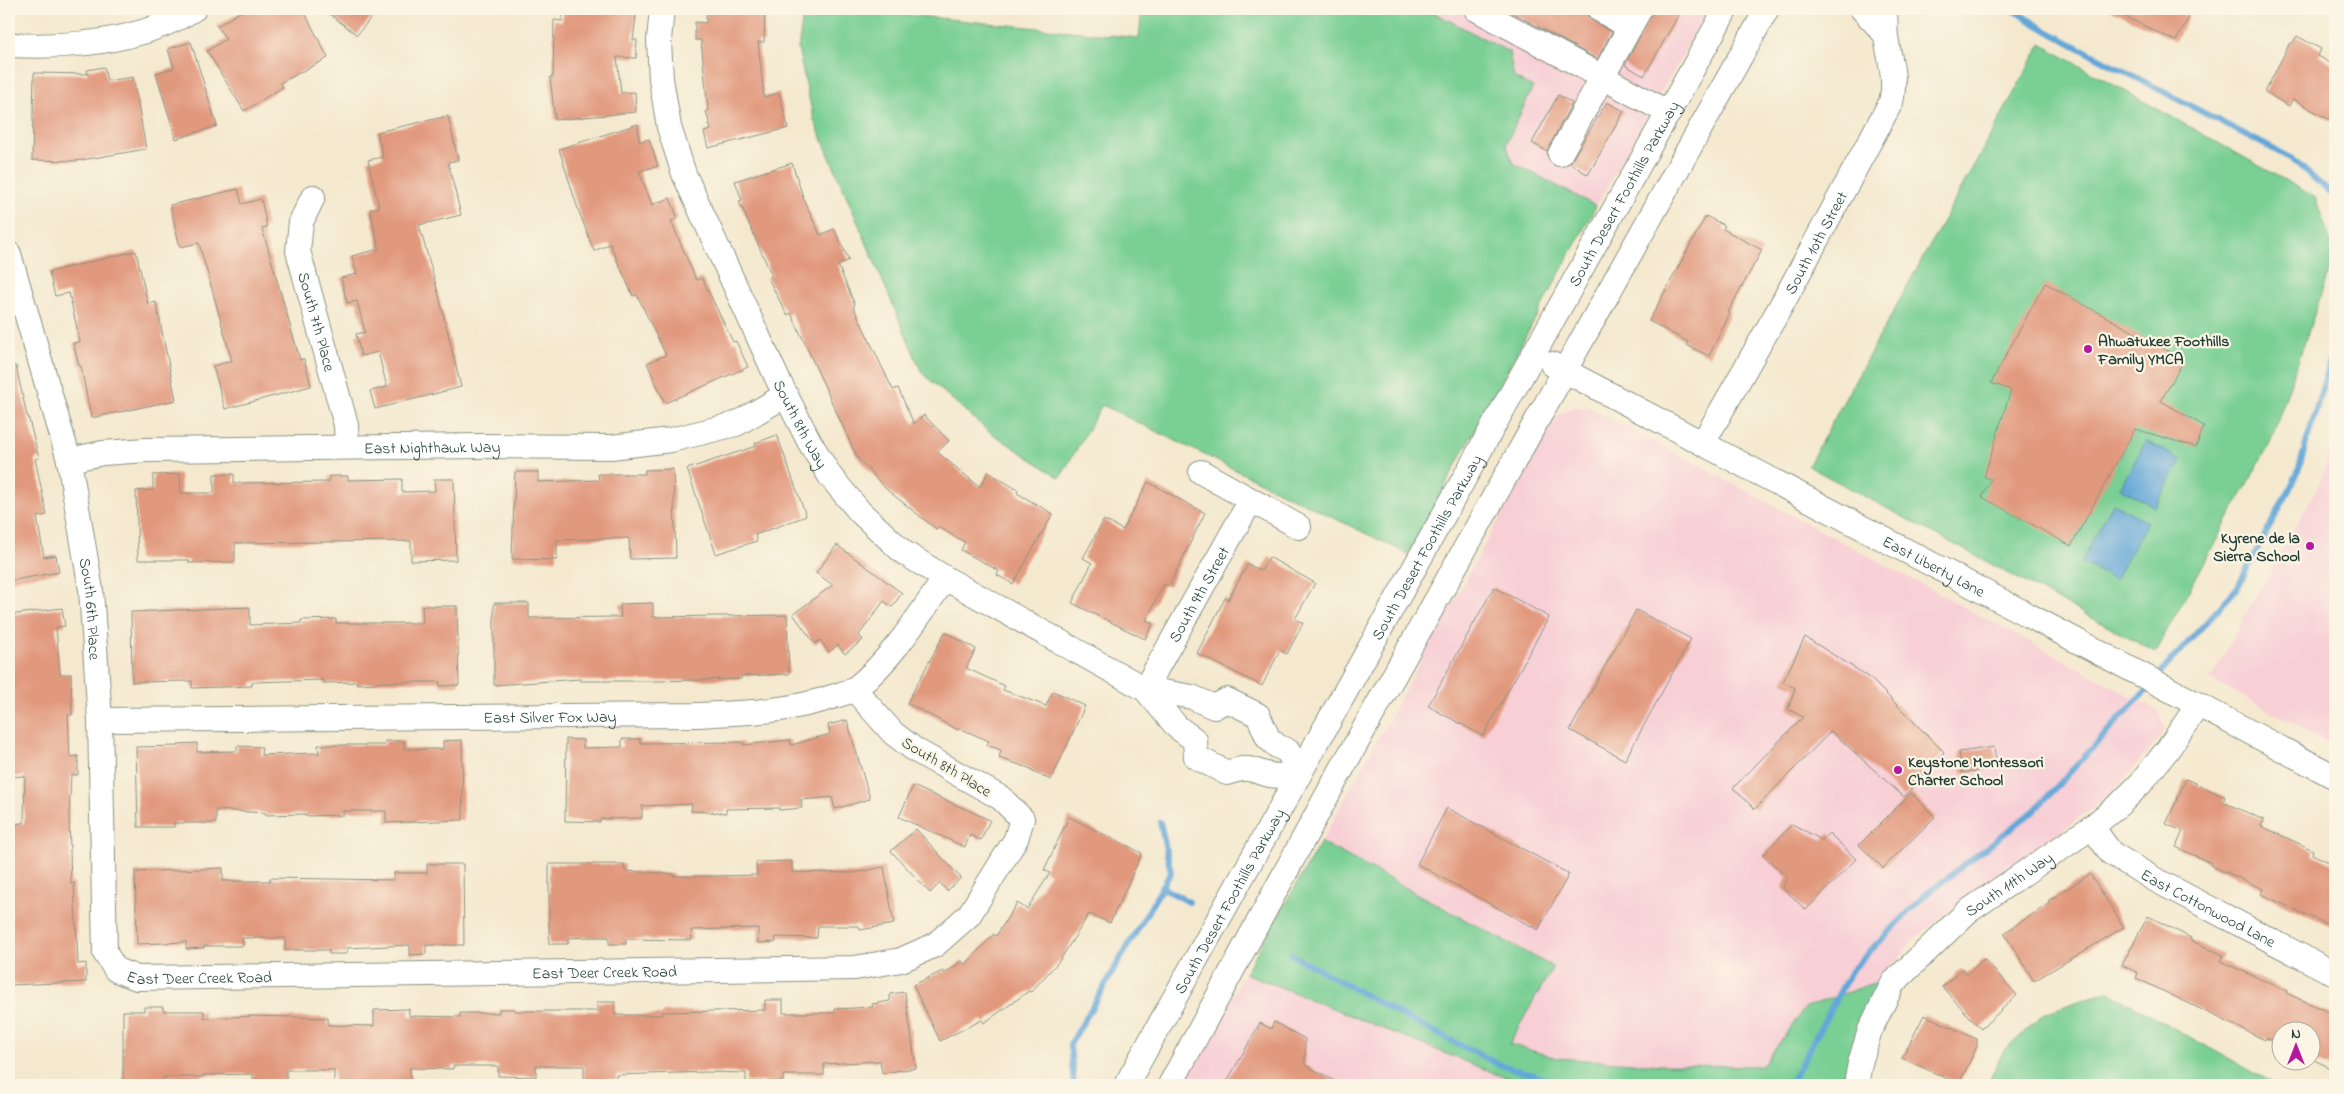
<svg xmlns="http://www.w3.org/2000/svg" width="2344" height="1094" font-family="'Indie Flower',sans-serif">
	<rect width="100%" height="100%" fill="#fcf5e5"/>
	<filter id="ink" filterUnits="userSpaceOnUse"><feTurbulence type="fractalNoise" baseFrequency=".02" numOctaves="2"/><feDisplacementMap in="SourceGraphic" scale="10" xChannelSelector="R" yChannelSelector="G"/><feConvolveMatrix kernelMatrix="1 2 1 2 8 2 1 2 1" color-interpolation-filters="sRGB"/></filter>
	<filter id="wash" filterUnits="userSpaceOnUse"><feTurbulence type="fractalNoise" baseFrequency=".0096" numOctaves="4" result="noise"/><feDisplacementMap in="SourceGraphic" scale="20" xChannelSelector="R" yChannelSelector="G"/><feGaussianBlur stdDeviation="1.12" result="paint"/><feColorMatrix in="noise" values="0 0 0 0 0 0 0 0 0 0 0 0 0 0 0 0 0 1.4 0 .05"/><feComposite in="paint" operator="in"/></filter>
	<g filter="url(#wash)">
		<rect width="100%" height="100%" fill="#f4e9cf"/>
		<!-- built -->
		<g fill="#f7cfd5">
			<polygon points="1427,9 1709,9 1596,206 1513,163 1506,144 1532,87 1514,78 1509,52"/>
			<polygon points="1572,407 1589,407 2159,711 2163,719 2164,730 2161,737 2111,795 1960,903 1914,939 1882,980 1806,1007 1762,1066 1661,1065 1557,1058 1509,1044 1553,967 1321,842 1556,416"/>
			<polygon points="2335,435 2335,746 2210,679 2318,486"/>
			<polygon points="1245,973 1501,1076 1534,1085 1179,1085"/>
		</g>
		<!-- green -->
		<g fill="#79cf94" stroke="#4c8664">
			<polygon points="804,9 848,9 1139,38 1142,9 1427,9 1509,52 1514,78 1533,87 1506,144 1513,163 1596,206 1408,554 1102,405 1060,478 987,430 922,373 814,120 798,49"/>
			<polygon points="2041,44 2315,197 2335,254 2270,443 2155,652 1808,466"/>
			<polygon points="1321,842 1553,967 1509,1044 1557,1058 1661,1065 1762,1066 1806,1007 1882,980 1845,1085 1534,1085 1501,1076 1245,973"/>
			<polygon points="2107,991 2276,1085 1987,1085 2004,1050 2045,1013"/>
		</g>
		<!-- water -->
		<g fill="#64a7d8" stroke="#427286">
			<polygon points="2146,441 2181,460 2155,507 2120,488"/>
			<polygon points="2113,503 2147,522 2115,580 2081,562"/>
		</g>
		<g fill="none" stroke-linecap="round" stroke-linejoin="round">
			<!-- stream -->
			<g stroke="#64a7d8" stroke-width="6">
				<polyline points="2011,9 2051,33 2292,159 2335,197"/>
				<polyline points="2157,677 2237,588 2297,475 2335,344"/>
				<polyline points="1161,887 1189,902"/>
				<polyline points="1291,954 1403,1016 1498,1064 1566,1085"/>
				<polyline points="1074,1085 1070,1045 1171,872 1160,822"/>
				<polyline points="1790,1085 1851,971 1925,895 2035,810 2151,685"/>
			</g>
		</g>
		<g id="blocks">
			<!-- building -->
			<g fill="#e1997e">
				<polygon points="245,9 303,9 328,58 280,83 283,87 244,111 207,51 226,39 217,26"/>
				<polygon points="323,9 378,9 357,35"/>
				<polygon points="564,9 637,9 633,40 637,40 636,58 617,57 621,93 635,92 636,112 555,120 550,77 553,77 554,20 562,21"/>
				<polygon points="706,9 765,9 764,42 758,42 764,97 779,93 788,128 708,148 704,132 711,130 706,111 708,111 701,40 695,40 695,22 706,23"/>
				<polygon points="1506,9 1585,9 1587,15 1592,21 1612,32 1597,59"/>
				<polygon points="1654,9 1682,9 1644,76 1625,65"/>
				<polygon points="2109,9 2174,9 2189,17 2176,41"/>
				<polygon points="2297,36 2321,49 2318,56 2335,66 2335,123 2293,99 2289,106 2265,92 2290,43 2292,44"/>
				<polygon points="191,42 217,126 176,139 156,73 174,68 168,49"/>
				<polygon points="104,67 107,81 133,77 146,149 76,161 32,160 34,73 88,74 87,70"/>
				<polygon points="1558,95 1572,103 1547,151 1532,143"/>
				<polygon points="1607,102 1624,111 1588,175 1570,163"/>
				<polygon points="448,116 458,160 448,162 461,215 419,225 438,292 461,387 375,409 370,391 387,387 378,352 361,356 356,334 365,332 357,301 347,303 341,278 357,274 352,256 379,249 370,209 379,207 368,160 383,157 377,132"/>
				<polygon points="638,124 639,142 649,139 658,166 639,171 652,205 670,198 678,219 671,221 696,280 702,278 733,342 736,341 748,367 665,403 647,363 666,355 637,295 633,296 610,244 594,251 578,209 559,149"/>
				<polygon points="792,163 804,200 820,235 834,229 849,260 838,265 855,305 853,306 893,390 898,388 914,424 924,415 949,441 937,452 980,487 988,472 1018,490 1017,493 1053,514 1013,584 997,575 999,571 961,550 965,542 938,527 936,529 886,489 857,457 791,313 787,315 768,278 772,276 739,201 742,200 735,181"/>
				<polygon points="238,189 242,204 261,199 267,227 262,228 300,360 304,359 311,386 225,409 213,366 232,361 215,300 199,243 180,247 170,205"/>
				<polygon points="1706,216 1725,226 1723,229 1762,250 1728,312 1730,313 1709,356 1686,345 1688,342 1649,321"/>
				<polygon points="136,251 148,304 156,302 176,400 91,418 81,366 79,366 73,343 80,342 69,293 55,296 49,272"/>
				<polygon points="2045,283 2184,360 2161,401 2204,426 2196,447 2135,429 2071,546 1982,497 1991,479 1984,477 2011,390 1991,383"/>
				<polygon points="16,366 27,416 28,416 39,458 35,459 47,515 37,517 44,557 56,555 59,572 9,581 9,367"/>
				<polygon points="777,435 806,516 755,535 757,541 716,554 687,469 756,446 755,443"/>
				<polygon points="673,469 676,558 630,559 629,538 557,540 557,560 512,559 515,472 538,472 538,482 599,480 598,474 645,474 645,470"/>
				<polygon points="180,474 181,493 214,493 214,474 234,474 234,483 329,482 329,476 348,476 348,480 402,479 402,492 435,491 434,479 454,479 456,560 411,561 411,541 235,543 235,562 189,563 189,560 138,560 136,491 153,490 153,475"/>
				<polygon points="1148,482 1205,513 1169,586 1164,584 1146,620 1153,624 1145,639 1072,603 1092,563 1083,558 1104,520 1123,530"/>
				<polygon points="837,545 902,593 892,607 884,601 859,635 863,640 845,654 838,645 829,652 820,640 815,644 793,614 833,585 816,573"/>
				<polygon points="1269,557 1315,583 1295,619 1303,623 1287,654 1280,650 1262,686 1197,653 1225,598 1228,600 1248,564 1261,571"/>
				<polygon points="1494,587 1549,617 1483,736 1428,706"/>
				<polygon points="494,603 529,603 529,618 621,617 620,604 653,603 653,617 787,615 789,674 741,676 741,679 654,681 580,681 580,679 494,685"/>
				<polygon points="422,606 457,606 459,685 440,686 440,682 379,682 379,683 357,684 357,682 323,683 323,680 252,682 252,686 192,688 192,681 132,682 131,612 250,607 250,625 301,623 301,620 336,619 336,623 423,623"/>
				<polygon points="62,608 65,626 56,627 60,674 71,674 72,715 68,715 70,757 78,756 78,775 71,775 69,817 71,884 74,883 78,964 86,963 86,982 9,985 9,922 11,922 9,839 13,839 13,824 24,823 25,776 9,777 9,615"/>
				<polygon points="1636,610 1691,639 1625,760 1570,730"/>
				<polygon points="945,632 976,649 966,668 1005,686 1003,690 1046,706 1053,691 1085,706 1051,780 1031,771 1032,769 999,758 1001,750 987,745 989,741 959,728 958,730 907,703"/>
				<polygon points="1805,637 1869,677 1944,752 1904,797 1831,731 1755,809 1733,788 1803,717 1788,709 1795,688 1783,682"/>
				<polygon points="847,720 870,799 835,809 832,797 801,800 802,808 779,810 779,808 726,809 726,813 691,811 692,804 642,806 642,818 600,819 600,822 565,821 566,739 583,740 583,748 622,747 622,739 640,739 640,743 743,742 743,745 790,740 791,745 830,734 828,725"/>
				<polygon points="462,740 463,820 386,823 386,811 343,811 343,815 305,816 305,814 266,815 266,813 216,810 216,823 174,823 174,827 138,827 136,747 179,746 179,744 197,743 197,752 237,751 237,746 262,747 261,755 319,753 318,745 385,745 385,741 404,741 404,749 443,749 443,741"/>
				<polygon points="1994,747 1997,768 1962,773 1959,752"/>
				<polygon points="2186,779 2225,797 2223,802 2264,820 2261,826 2313,850 2312,854 2335,865 2335,928 2261,894 2263,889 2210,865 2211,863 2176,847 2183,831 2166,824"/>
				<polygon points="913,786 990,820 981,840 970,835 965,847 899,817"/>
				<polygon points="1911,793 1935,817 1883,868 1859,845"/>
				<polygon points="1447,808 1569,874 1538,930 1417,864"/>
				<polygon points="1069,817 1142,853 1110,923 1089,914 1060,960 1031,992 1029,991 984,1023 982,1020 940,1041 913,985 943,971 944,974 962,961 965,965 994,934 996,936 1017,903 1027,909 1050,873 1044,870"/>
				<polygon points="1792,824 1822,840 1829,833 1856,859 1806,910 1783,888 1787,877 1763,855"/>
				<polygon points="916,829 961,878 947,891 940,883 930,893 891,851"/>
				<polygon points="792,861 792,872 854,873 884,867 894,924 860,930 859,926 818,926 817,938 775,937 776,942 758,943 758,928 691,930 692,940 626,939 626,944 609,944 609,937 589,937 568,938 568,944 549,944 549,864 624,864 625,871 674,874 673,876 718,876 757,875 756,862"/>
				<polygon points="427,864 463,864 464,945 426,945 426,954 410,955 410,945 347,948 347,954 329,954 329,950 285,950 285,938 242,938 243,946 204,946 204,948 186,949 186,942 137,944 135,872 223,868 223,881 270,881 270,878 394,880 394,873 427,873"/>
				<polygon points="2090,874 2124,927 2034,981 2004,933 2050,903 2048,901"/>
				<polygon points="2148,916 2191,938 2190,940 2223,955 2220,961 2287,991 2286,993 2335,1015 2335,1070 2312,1059 2312,1032 2282,1032 2282,1045 2266,1038 2265,1040 2136,978 2138,973 2122,965"/>
				<polygon points="1984,959 2017,995 1981,1029 1942,987 1962,969 1967,974"/>
				<polygon points="905,992 916,1068 882,1073 880,1061 824,1064 824,1075 783,1075 783,1081 746,1082 746,1073 708,1072 616,1075 616,1080 584,1080 584,1066 536,1066 536,1077 498,1076 498,1066 453,1066 453,1069 410,1068 411,1085 334,1084 334,1070 286,1070 286,1080 253,1080 253,1074 203,1075 203,1077 163,1077 163,1084 123,1084 123,1011 144,1011 144,1007 163,1007 163,1011 204,1011 204,1018 254,1016 328,1018 328,1025 374,1026 374,1010 409,1009 409,1016 460,1017 460,1013 499,1013 499,1009 515,1009 515,1011 597,1011 597,1002 615,1002 615,1015 662,1015 662,1012 765,1010 765,1000 783,1000 783,1013 835,1013 835,1009 873,1007 872,1004 890,1001 890,994"/>
				<polygon points="1924,1015 1977,1039 1977,1046 1959,1084 1902,1058"/>
				<polygon points="1274,1022 1305,1039 1305,1065 1342,1085 1225,1085 1260,1023 1271,1029"/>
			</g>
		</g>
	</g>
	<g filter="url(#ink)">
		<use href="#blocks" fill-opacity="0" stroke="#8a9382" stroke-width="1"/>
		<g fill="none" stroke-linecap="round" stroke-linejoin="round">
			<defs>
				<g id="minor">
					<path id="s1" d="M662,9L659,40L661,79L669,127L684,174L778,380L809,441L830,476L860,512L903,552L945,578L1145,689L1192,697L1214,707L1227,700L1258,715L1268,738L1277,746L1288,751L1299,775"/>
					<polyline points="1476,9 1669,113"/>
					<polyline points="1599,9 1630,27"/>
					<polyline points="1862,9 1885,34"/>
					<path d="M9,45C71,48 140,43 194,9"/>
					<polyline points="1560,154 1640,9"/>
					<path id="s2" d="M313,197L301,222L298,251L346,425L347,447"/>
					<path id="s3" d="M9,254L69,460L91,590L100,720L105,953L116,970L137,978L855,968L901,960L935,945L969,915L1016,839L1022,819L1001,798L915,750L893,733L854,689"/>
					<path id="s4" d="M1552,364L2335,777"/>
					<path id="s5" d="M1703,443L1781,306L1891,102C1897,79 1889,59 1886,36C1884,26 1888,18 1883,9"/>
					<path id="s6" d="M69,460L103,453L147,450L482,446L611,447L671,440L736,424L786,395"/>
					<polyline points="1201,472 1299,527"/>
					<path id="s7" d="M1145,689L1251,500"/>
					<path d="M1145,689L1177,727L1195,740L1196,757L1227,773C1250,765 1249,770 1270,775C1279,777 1290,775 1299,775"/>
					<path id="s8" d="M100,720L695,715C743,713 789,712 835,696C841,694 850,692 856,688C892,659 919,616 945,578"/>
					<path id="s9" d="M2092,827L2111,853L2152,878L2335,974"/>
					<path id="s10" d="M1126,1085L1726,9"/>
					<polyline points="1170,1085 1330,790 1767,9"/>
					<path id="s11" d="M1856,1085L1860,1063L1870,1030L1893,983L1967,912L2092,827L2121,803L2141,783L2168,749L2198,705"/>
				</g>
			</defs>
			<!-- minor casing -->
			<use href="#minor" stroke="#8a9382" stroke-width="26"/>
			<!-- minor -->
			<use href="#minor" stroke="#fff" stroke-width="24"/>
		</g>
	</g>
	<!-- markers -->
	<g fill="#b5179e" stroke="#fcf5e5" stroke-width="2">
		<circle cx="2088" cy="349" r="5"/>
		<circle cx="2310" cy="546" r="5"/>
		<circle cx="1898" cy="770" r="5"/>
	</g>
	<g text-anchor="middle" stroke-width="4.5" stroke-linejoin="round" paint-order="stroke">
		<!-- street labels -->
		<g font-size="16" fill="#1f3d34" stroke="#fcf5e5">
			<text dy="6" stroke="none"><textPath href="#s10" startOffset="1021">South Desert Foothills Parkway</textPath></text>
			<text dy="6" stroke="none"><textPath href="#s5" startOffset="230">South 10th Street</textPath></text>
			<text dy="6" stroke="none"><textPath href="#s2" startOffset="130">South 7th Place</textPath></text>
			<text dy="6" stroke="none"><textPath href="#s1" startOffset="444">South 8th Way</textPath></text>
			<text dy="6" stroke="none"><textPath href="#s6" startOffset="364">East Nighthawk Way</textPath></text>
			<text dy="6" stroke="none"><textPath href="#s10" startOffset="616">South Desert Foothills Parkway</textPath></text>
			<text dy="6" stroke="none"><textPath href="#s4" startOffset="432">East Liberty Lane</textPath></text>
			<text dy="6" stroke="none"><textPath href="#s7" startOffset="109">South 9th Street</textPath></text>
			<text dy="6" stroke="none"><textPath href="#s3" startOffset="365">South 6th Place</textPath></text>
			<text dy="6" stroke="none"><textPath href="#s8" startOffset="450">East Silver Fox Way</textPath></text>
			<text transform="translate(947 766) rotate(31)" y="6">South 8th Place</text>
			<text dy="6" stroke="none"><textPath href="#s11" startOffset="262">South 11th Way</textPath></text>
			<text dy="6" stroke="none"><textPath href="#s10" startOffset="211">South Desert Foothills Parkway</textPath></text>
			<text dy="6" stroke="none"><textPath href="#s9" startOffset="144">East Cottonwood Lane</textPath></text>
			<text dy="6" stroke="none"><textPath href="#s3" startOffset="1220">East Deer Creek Road</textPath></text>
			<text dy="6" stroke="none"><textPath href="#s3" startOffset="815">East Deer Creek Road</textPath></text>
		</g>
		<!-- poi labels -->
		<g font-size="16" font-weight="bold" fill="#1f3d34" stroke="#fcf5e5" text-anchor="start">
			<text x="2098" y="346">Ahwatukee Foothills<tspan x="2098" dy="18">Family YMCA</tspan></text>
			<text x="2300" y="543" text-anchor="end">Kyrene de la<tspan x="2300" dy="18">Sierra School</tspan></text>
			<text x="1908" y="767">Keystone Montessori<tspan x="1908" dy="18">Charter School</tspan></text>
		</g>
	</g>
	<!-- margin -->
	<rect width="2344" height="1094" fill="none" stroke="#fcf5e5" stroke-width="30"/>
	<!-- north arrow -->
	<g transform="translate(2296 1046)"><circle r="24" fill="#fcf5e5" stroke="#a4ab9e"/>
	<path d="M0-4L9 19L0 12L-9 19Z" fill="#b5179e"/>
	<text y="-8" font-size="14" font-weight="bold" text-anchor="middle" fill="#1f3d34">N</text>
	</g>
</svg>
